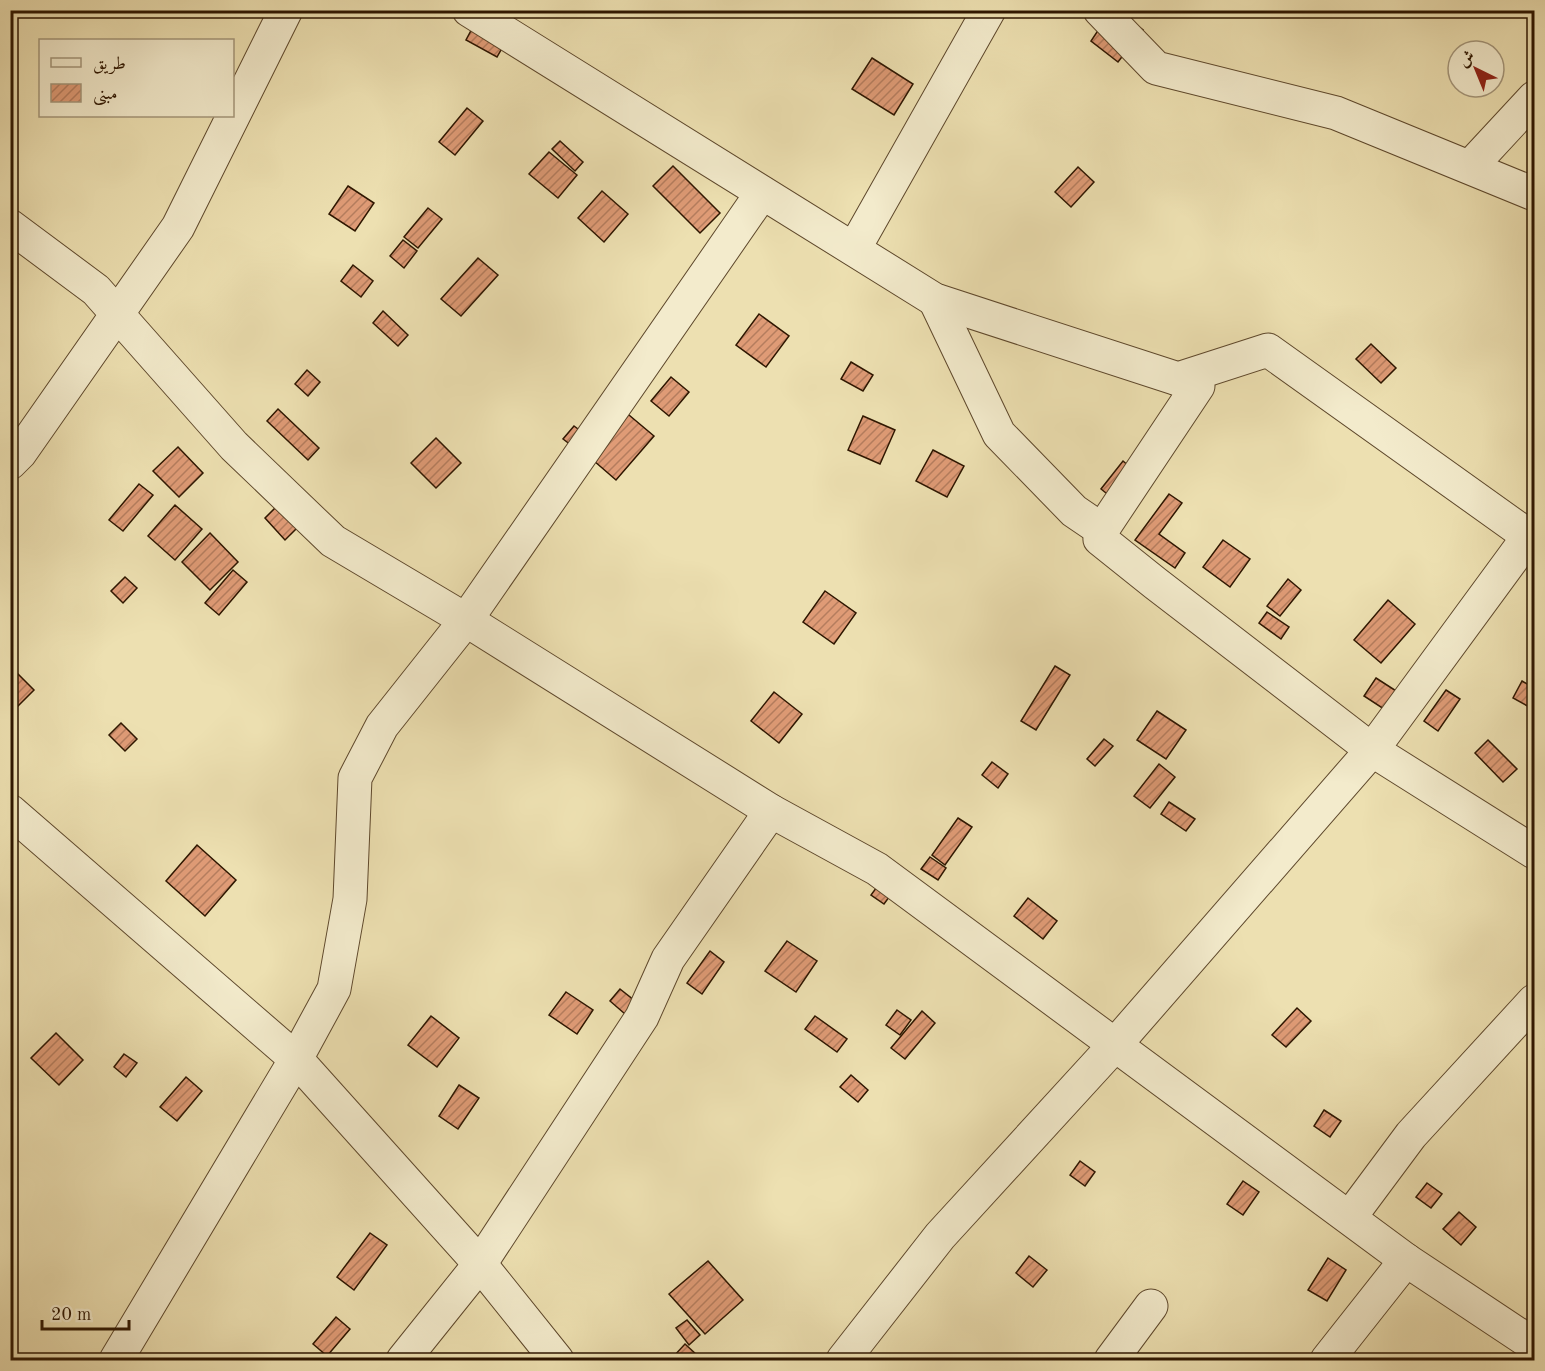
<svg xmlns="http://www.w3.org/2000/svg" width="1545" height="1371" font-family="'Old Standard TT',Amiri,serif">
	<defs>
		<pattern id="building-hatch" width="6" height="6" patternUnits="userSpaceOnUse" patternTransform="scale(1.5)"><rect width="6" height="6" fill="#df9b76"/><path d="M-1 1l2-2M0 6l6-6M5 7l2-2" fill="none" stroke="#b57d5e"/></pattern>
	</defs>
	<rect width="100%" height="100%" fill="#ede0b1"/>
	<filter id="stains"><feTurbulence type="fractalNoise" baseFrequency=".00333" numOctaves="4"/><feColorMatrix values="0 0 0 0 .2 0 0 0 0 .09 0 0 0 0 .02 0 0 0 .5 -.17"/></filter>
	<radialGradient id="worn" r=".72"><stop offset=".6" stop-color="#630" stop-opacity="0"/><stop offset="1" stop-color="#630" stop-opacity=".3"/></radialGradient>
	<!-- building -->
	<g fill="url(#building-hatch)" stroke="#2e1600" stroke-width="1.5">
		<polygon points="1127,18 1143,30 1118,62 1091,41 1101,26"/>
		<polygon points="474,25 506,41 497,57 466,40"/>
		<polygon points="872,58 913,84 894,115 852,89"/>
		<polygon points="467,108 483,121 455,155 439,142"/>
		<polygon points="560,141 583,162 575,171 552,149"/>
		<polygon points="549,152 577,175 558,198 529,174"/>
		<polygon points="673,166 720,213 700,233 653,186"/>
		<polygon points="1078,167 1094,182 1071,207 1055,192"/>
		<polygon points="348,186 374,203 355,231 329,214"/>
		<polygon points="602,191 628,214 604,242 578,218"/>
		<polygon points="428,208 442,219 418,248 404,237"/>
		<polygon points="403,240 417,251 404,268 390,256"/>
		<polygon points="478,258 498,275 461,316 441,299"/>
		<polygon points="353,265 373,281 361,297 341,281"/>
		<polygon points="383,311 408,335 398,346 373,323"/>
		<polygon points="759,314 789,336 766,367 736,345"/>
		<polygon points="1371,344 1396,368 1381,383 1356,359"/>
		<polygon points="851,362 873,375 863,391 841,379"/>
		<polygon points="307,370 320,382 308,396 295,384"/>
		<polygon points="671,377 689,392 669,416 651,401"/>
		<polygon points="278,409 319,448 308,460 267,421"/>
		<polygon points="623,410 654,436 616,480 586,454"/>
		<polygon points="863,416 895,430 880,464 848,450"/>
		<polygon points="574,426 590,438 580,452 563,439"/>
		<polygon points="436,438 461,463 436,488 411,463"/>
		<polygon points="178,447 203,473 179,497 153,471"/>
		<polygon points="933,450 964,466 947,497 916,481"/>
		<polygon points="1123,461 1138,474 1116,501 1101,489"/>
		<polygon points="139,484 153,495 123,531 109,520"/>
		<polygon points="1169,494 1182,503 1159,534 1185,553 1175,568 1135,540"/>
		<polygon points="175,505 202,529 175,560 148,536"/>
		<polygon points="277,506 297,528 285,540 265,518"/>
		<polygon points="210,533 238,562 210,590 182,562"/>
		<polygon points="1223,540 1250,559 1230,587 1203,567"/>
		<polygon points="233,570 247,582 219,615 205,603"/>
		<polygon points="125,577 137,588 123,603 111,591"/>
		<polygon points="1288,579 1301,590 1280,616 1267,606"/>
		<polygon points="825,591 856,613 834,644 803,622"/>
		<polygon points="1388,600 1415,624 1381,663 1354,640"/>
		<polygon points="1267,612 1289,627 1281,639 1259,623"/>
		<polygon points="1055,666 1070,675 1036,730 1021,721"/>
		<polygon points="11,667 34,690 10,714 10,667"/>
		<polygon points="1376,678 1404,696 1393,715 1364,696"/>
		<polygon points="1522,681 1534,688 1534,703 1531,708 1513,698"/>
		<polygon points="1446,690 1460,699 1438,731 1424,721"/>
		<polygon points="774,692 802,714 779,743 751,721"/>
		<polygon points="1157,711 1186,730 1166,759 1137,740"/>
		<polygon points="121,723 137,739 125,751 109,735"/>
		<polygon points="1104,739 1113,746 1095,766 1087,759"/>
		<polygon points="1488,740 1517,769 1503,782 1475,753"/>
		<polygon points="992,762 1008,774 998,788 982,775"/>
		<polygon points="1159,764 1175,777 1150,808 1134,796"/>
		<polygon points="1169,802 1195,819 1186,831 1161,814"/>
		<polygon points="958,818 972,827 945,865 932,855"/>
		<polygon points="197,845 236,880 205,916 166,881"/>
		<polygon points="930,857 946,868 938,880 921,869"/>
		<polygon points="882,880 895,889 884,904 871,895"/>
		<polygon points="1028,898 1057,921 1043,939 1014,916"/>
		<polygon points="787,941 817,961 796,992 765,971"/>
		<polygon points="710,951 724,962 702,994 687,983"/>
		<polygon points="620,989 635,1001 625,1014 610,1001"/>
		<polygon points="566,992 593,1010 577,1034 549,1015"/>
		<polygon points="1297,1008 1311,1021 1286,1047 1272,1035"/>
		<polygon points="897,1010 911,1020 900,1035 886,1025"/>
		<polygon points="922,1011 935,1023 905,1059 891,1048"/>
		<polygon points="431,1016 459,1038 437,1067 408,1045"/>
		<polygon points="815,1016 847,1039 837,1052 805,1029"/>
		<polygon points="56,1033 83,1060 59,1085 31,1058"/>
		<polygon points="124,1054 137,1063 126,1077 114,1067"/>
		<polygon points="851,1075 868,1090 858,1102 840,1087"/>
		<polygon points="186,1077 202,1091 177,1121 160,1107"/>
		<polygon points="459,1085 479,1098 458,1129 439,1116"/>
		<polygon points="1324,1110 1341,1121 1330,1137 1314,1126"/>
		<polygon points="1080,1161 1095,1172 1085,1186 1070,1175"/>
		<polygon points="1243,1181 1259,1192 1243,1215 1227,1204"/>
		<polygon points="1427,1183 1442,1194 1431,1208 1416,1197"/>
		<polygon points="1459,1212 1476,1227 1461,1245 1443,1229"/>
		<polygon points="370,1233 387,1245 354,1290 337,1277"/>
		<polygon points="1029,1256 1047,1270 1033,1287 1016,1273"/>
		<polygon points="1328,1258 1346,1270 1327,1301 1308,1290"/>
		<polygon points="708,1261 743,1300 705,1334 669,1294"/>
		<polygon points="336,1317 350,1329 327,1356 313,1344"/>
		<polygon points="687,1320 700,1335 689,1345 676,1328"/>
		<polygon points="685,1344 698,1356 693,1360 675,1360 672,1358"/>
	</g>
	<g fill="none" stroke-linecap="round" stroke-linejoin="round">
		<defs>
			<g id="minor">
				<polyline points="469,10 935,300 1178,379 1268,350 1534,540"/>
				<polyline points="1100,10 1156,68 1336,113 1534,194"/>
				<polyline points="1470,167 1534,98"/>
				<polyline points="10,226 96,290 234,446 333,541 466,620 771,811 877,869 1406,1260 1534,1345"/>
				<polyline points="854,249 989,10"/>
				<polyline points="935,300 999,434 1074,511 1102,530"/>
				<polyline points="1178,379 1198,386 1102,530 1100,539 1155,583 1372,750 1534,852"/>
				<polyline points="10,463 20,453 178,227 286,10"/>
				<polyline points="10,811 296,1059 480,1264 557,1360"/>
				<polyline points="1350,1217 1411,1135 1534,1001"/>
				<polyline points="116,1360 296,1059 334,989 350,899 355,778 382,726 466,620 762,193"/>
				<polyline points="403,1360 480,1264 642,1017 668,959 771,811"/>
				<polyline points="843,1360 940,1236 1114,1046 1372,750 1529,536"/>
				<polyline points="1111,1360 1151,1306"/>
				<polyline points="1327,1360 1406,1260"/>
			</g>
		</defs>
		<!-- minor casing -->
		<use href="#minor" stroke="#5e482c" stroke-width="35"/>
		<!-- minor -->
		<use href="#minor" stroke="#f3ebcc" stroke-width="33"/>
	</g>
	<!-- margin -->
	<rect width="1545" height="1371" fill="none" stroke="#ede0b1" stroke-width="36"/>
	<rect x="12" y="12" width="1521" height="1347" fill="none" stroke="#2e1600" stroke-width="3"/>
	<rect x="18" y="18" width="1509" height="1335" fill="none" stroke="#2e1600" stroke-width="1.5"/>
	<!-- legend -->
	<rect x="39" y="39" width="195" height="78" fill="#f3ebcc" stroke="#a4967a" stroke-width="1.5"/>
	<rect x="51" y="58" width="30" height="9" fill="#f3ebcc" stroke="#a4967a" stroke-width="1.5"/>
	<text x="93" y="69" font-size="18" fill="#2e1600">طريق</text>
	<rect x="51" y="84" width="30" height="18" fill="url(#building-hatch)" stroke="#a4967a" stroke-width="1.5"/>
	<text x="93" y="99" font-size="18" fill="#2e1600">مبنى</text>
	<!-- north arrow -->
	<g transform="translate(1476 69) rotate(317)"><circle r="28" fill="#f3ebcc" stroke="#a4967a" stroke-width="1.5"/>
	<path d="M0-4.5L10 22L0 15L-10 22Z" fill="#8f2418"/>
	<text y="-9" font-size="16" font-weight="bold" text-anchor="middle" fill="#2e1600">ش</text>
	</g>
	<!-- scale -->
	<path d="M42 1320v9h87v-9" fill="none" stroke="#2e1600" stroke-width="3"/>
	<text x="51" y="1320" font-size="18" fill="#2e1600" stroke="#f3ebcc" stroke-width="4.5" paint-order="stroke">20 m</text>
	<rect width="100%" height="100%" filter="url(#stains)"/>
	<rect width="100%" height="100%" fill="url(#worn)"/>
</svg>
